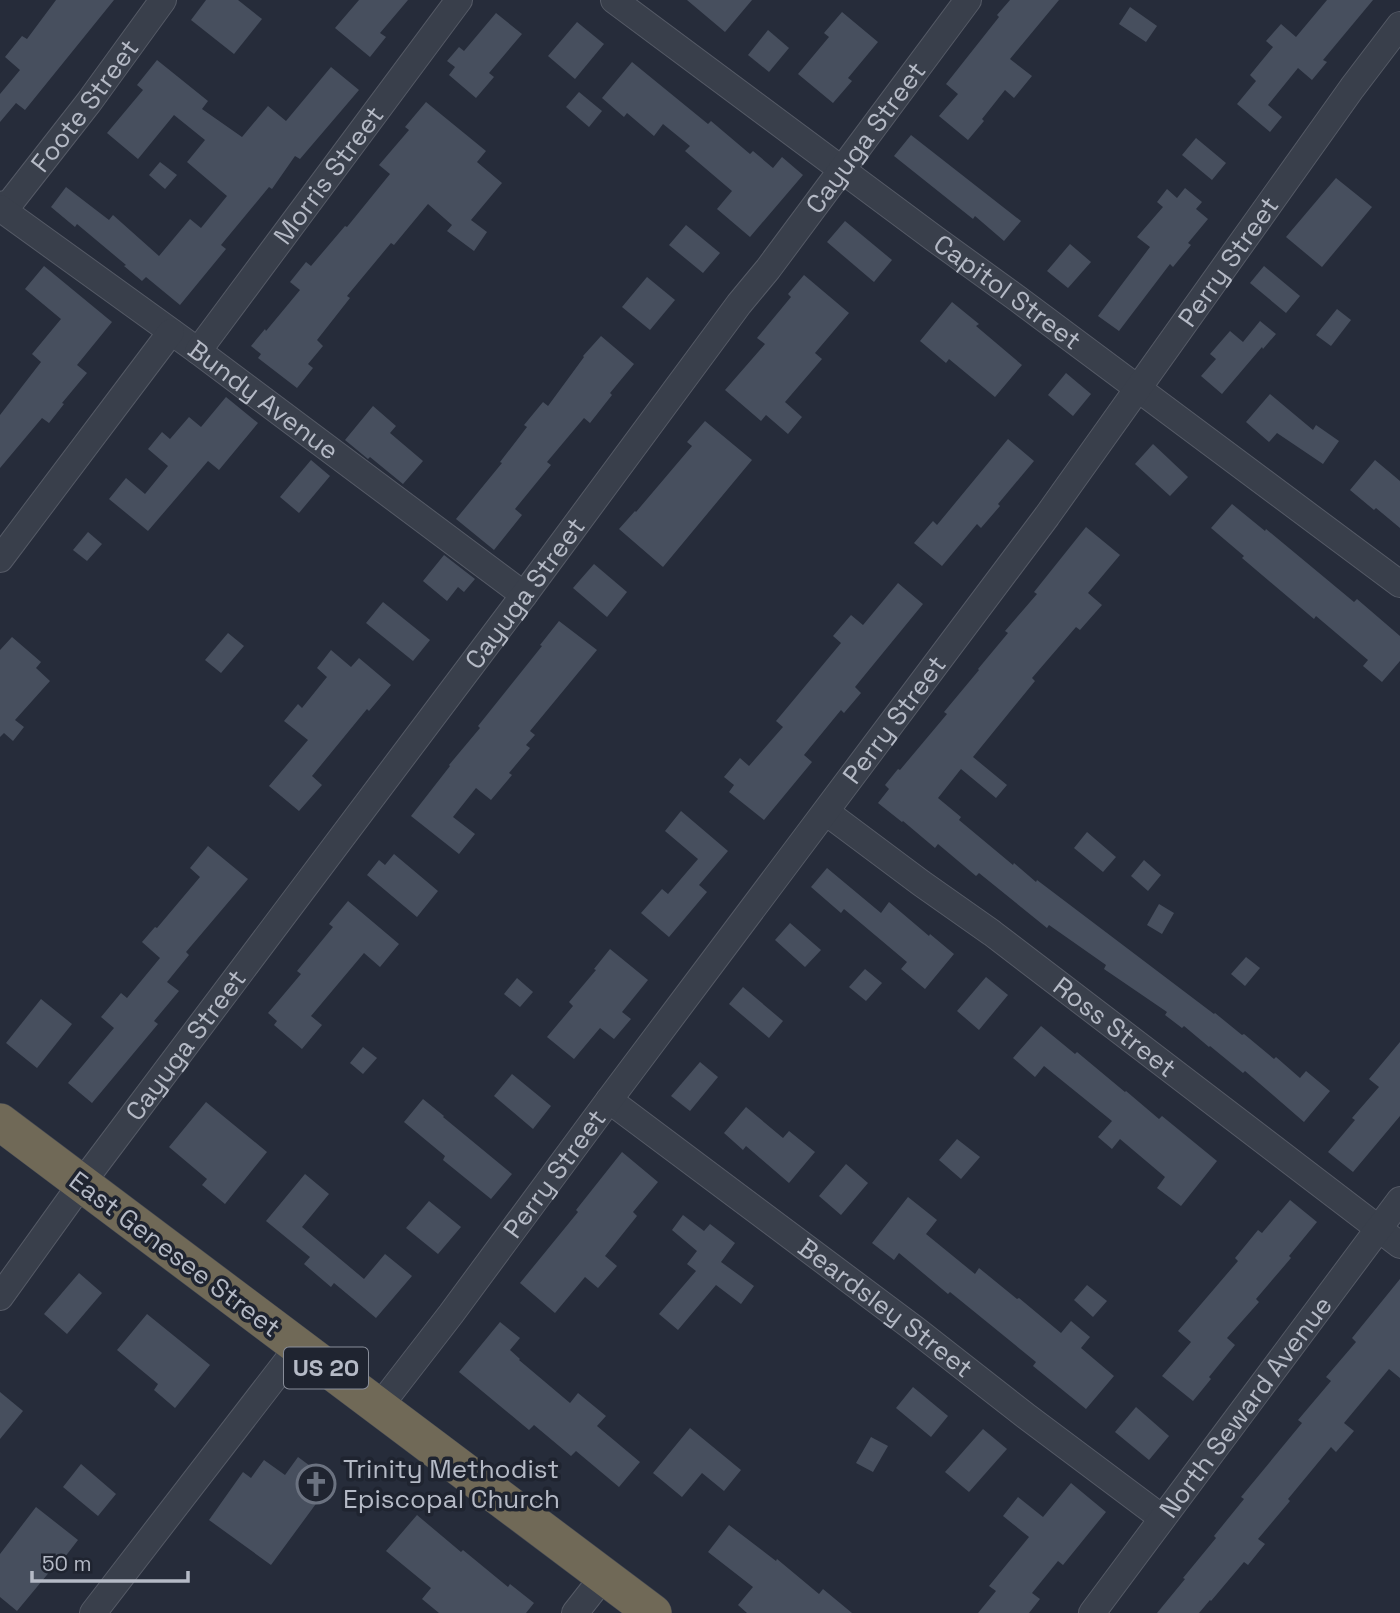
<svg xmlns="http://www.w3.org/2000/svg" width="1400" height="1613" font-family="'Space Grotesk',sans-serif">
	<rect width="100%" height="100%" fill="#262c3a"/>
	<!-- building -->
	<g fill="#474f5e">
		<polygon points="56,0 114,0 25,110 16,103 0,122 0,94 20,70 5,57 22,36 27,39"/>
		<polygon points="206,0 238,0 262,19 234,54 191,20"/>
		<polygon points="359,0 408,0 380,33 386,37 370,57 335,28"/>
		<polygon points="687,0 752,0 725,32"/>
		<polygon points="1010,0 1059,0 1010,59 1032,76 1014,98 1005,90 982,119 984,121 968,140 939,116 958,94 946,84 999,17 997,15"/>
		<polygon points="1327,0 1373,0 1323,60 1327,62 1312,80 1298,68 1268,105 1282,117 1270,132 1237,104 1256,81 1250,75 1273,47 1266,41 1281,24 1296,37"/>
		<polygon points="1130,7 1157,26 1146,42 1119,24"/>
		<polygon points="842,12 878,42 848,78 852,81 833,103 798,74 829,37 824,33"/>
		<polygon points="496,13 522,34 489,73 494,77 476,98 449,75 455,67 447,61 459,47 464,51"/>
		<polygon points="577,22 604,44 575,79 548,56"/>
		<polygon points="768,30 789,48 769,72 748,55"/>
		<polygon points="157,60 208,101 202,109 242,137 268,106 286,121 331,67 359,90 300,159 295,156 272,189 269,187 221,245 226,249 180,305 146,277 142,281 124,266 126,265 77,224 75,227 51,207 66,187 109,220 113,215 159,256 190,219 201,228 227,196 187,162 205,140 174,115 138,159 107,133 143,90 137,85"/>
		<polygon points="632,62 708,124 711,121 750,154 753,151 773,168 782,157 803,175 750,237 717,209 732,191 685,151 690,146 663,124 654,136 627,113 624,117 602,98"/>
		<polygon points="579,92 602,111 589,127 566,107"/>
		<polygon points="426,102 486,151 477,162 502,183 471,220 487,232 474,251 447,231 452,225 428,204 394,245 391,243 347,296 350,298 317,340 323,346 308,364 313,368 297,388 258,358 261,354 251,346 265,329 266,331 300,290 290,282 306,262 311,266 345,226 347,227 390,174 379,165 409,130 405,127"/>
		<polygon points="911,135 1021,221 1004,241 975,216 973,219 894,156"/>
		<polygon points="1196,138 1226,163 1212,180 1182,155"/>
		<polygon points="160,162 177,175 165,189 149,175"/>
		<polygon points="1336,178 1372,207 1322,267 1286,237"/>
		<polygon points="1185,188 1202,202 1196,209 1208,219 1188,243 1191,245 1173,267 1170,264 1119,331 1098,316 1150,247 1137,237 1163,207 1157,202 1167,189 1177,198"/>
		<polygon points="845,221 892,260 874,282 827,242"/>
		<polygon points="686,225 720,253 703,273 669,245"/>
		<polygon points="1070,244 1091,262 1068,288 1047,271"/>
		<polygon points="44,266 112,322 77,365 87,373 62,403 64,404 49,423 42,418 0,468 0,415 41,362 32,354 61,319 25,289"/>
		<polygon points="1264,266 1300,296 1286,313 1250,283"/>
		<polygon points="804,275 849,313 815,353 822,359 785,402 802,417 788,434 766,415 761,421 725,390 765,344 757,338 791,297 788,294"/>
		<polygon points="647,277 675,300 650,330 622,307"/>
		<polygon points="952,302 979,324 976,326 1022,365 995,397 949,359 946,363 920,341"/>
		<polygon points="1337,309 1351,320 1331,346 1316,335"/>
		<polygon points="1260,321 1276,334 1263,349 1262,347 1222,394 1201,376 1216,359 1210,354 1230,331 1243,342"/>
		<polygon points="601,336 634,364 610,393 612,395 590,423 584,418 547,462 551,465 515,509 522,515 494,550 456,519 502,463 500,462 527,427 524,425 543,402 548,406 584,357 583,356"/>
		<polygon points="1066,373 1091,394 1073,416 1048,395"/>
		<polygon points="1270,394 1313,430 1316,425 1339,441 1323,464 1277,433 1269,442 1246,422"/>
		<polygon points="226,397 258,423 219,470 208,461 148,531 109,499 126,478 145,494 168,466 148,449 162,432 170,439 189,417 201,427"/>
		<polygon points="373,406 396,426 390,433 423,461 403,484 370,457 368,459 345,440"/>
		<polygon points="705,421 752,460 663,567 619,529 635,511 636,512 692,446 687,442"/>
		<polygon points="1008,439 1034,461 998,504 1000,506 981,528 977,524 942,566 914,543 933,521 937,525"/>
		<polygon points="1153,444 1188,477 1170,496 1135,464"/>
		<polygon points="311,460 330,476 299,513 280,497"/>
		<polygon points="1375,460 1400,481 1400,528 1376,508 1374,510 1350,490"/>
		<polygon points="1232,504 1265,531 1266,529 1354,602 1357,599 1400,636 1400,661 1382,682 1363,666 1368,660 1316,616 1314,619 1242,558 1244,556 1211,528"/>
		<polygon points="1086,527 1120,555 1088,593 1102,605 1080,630 1076,627 1032,678 1035,681 973,757 1007,785 996,798 961,769 938,798 961,817 959,820 1013,865 1014,863 1036,882 1037,880 1214,1014 1215,1013 1242,1035 1244,1034 1274,1059 1276,1057 1300,1078 1306,1071 1330,1091 1304,1122 1245,1071 1243,1073 1210,1046 1209,1047 1184,1026 1182,1028 1165,1015 1167,1012 1104,969 1106,965 1049,925 1047,928 979,873 976,876 938,844 935,848 903,821 902,822 878,803 889,789 885,785 898,769 900,770 947,714 944,712 979,670 978,669 1008,633 1005,631 1037,594 1034,592"/>
		<polygon points="88,532 102,544 87,561 73,550"/>
		<polygon points="444,555 475,579 464,592 458,587 447,601 423,581"/>
		<polygon points="594,564 627,592 607,617 573,588"/>
		<polygon points="898,583 923,604 855,687 861,693 844,713 841,710 804,755 812,762 764,820 729,792 734,785 724,777 740,758 749,766 783,727 776,721 841,643 833,636 851,615 863,625"/>
		<polygon points="383,602 430,640 413,661 366,623"/>
		<polygon points="559,621 597,650 530,731 535,735 526,745 530,748 509,773 512,775 491,800 476,788 453,817 475,834 459,854 411,816 450,766 449,765 480,728 478,726 542,646 540,645"/>
		<polygon points="228,633 244,646 221,673 205,660"/>
		<polygon points="12,637 41,662 36,668 50,681 15,720 24,727 13,741 4,733 0,737 0,650"/>
		<polygon points="331,650 351,667 359,658 391,685 369,711 367,709 312,776 322,785 299,811 269,786 308,740 284,721 298,704 302,708 327,677 317,668"/>
		<polygon points="681,811 728,851 699,885 707,892 669,937 641,913 662,889 668,894 698,859 665,831"/>
		<polygon points="1087,832 1116,857 1103,872 1074,848"/>
		<polygon points="208,846 248,879 186,952 189,955 167,982 179,991 154,1021 158,1024 92,1103 68,1083 114,1028 101,1017 121,993 127,998 160,958 142,942 155,927 157,928 200,877 190,868"/>
		<polygon points="394,854 438,891 417,917 367,875 379,860 385,865"/>
		<polygon points="1144,860 1161,875 1148,891 1131,876"/>
		<polygon points="827,868 881,913 889,902 929,936 930,934 954,954 925,989 901,969 907,962 844,909 841,913 811,887"/>
		<polygon points="348,901 399,944 380,967 364,953 311,1016 322,1025 302,1049 274,1025 277,1021 268,1013 301,974 297,971 333,927 329,924"/>
		<polygon points="1159,904 1174,913 1162,934 1147,925"/>
		<polygon points="790,923 821,950 805,967 775,940"/>
		<polygon points="610,949 648,980 622,1012 631,1019 614,1039 600,1028 574,1059 547,1037 573,1006 569,1002 596,970 594,969"/>
		<polygon points="1246,957 1260,968 1245,986 1231,974"/>
		<polygon points="865,969 882,983 866,1001 849,987"/>
		<polygon points="986,977 1008,995 979,1030 957,1011"/>
		<polygon points="517,978 533,992 520,1007 504,994"/>
		<polygon points="743,987 783,1021 769,1038 729,1004"/>
		<polygon points="41,999 72,1024 37,1068 6,1043"/>
		<polygon points="1041,1026 1075,1054 1077,1052 1125,1092 1126,1091 1159,1119 1162,1116 1217,1161 1181,1206 1157,1188 1165,1177 1120,1139 1112,1149 1098,1137 1112,1121 1044,1066 1035,1077 1013,1058"/>
		<polygon points="1400,1042 1400,1116 1353,1172 1328,1152 1355,1120 1352,1118 1379,1087 1369,1079"/>
		<polygon points="363,1047 377,1058 363,1074 350,1063"/>
		<polygon points="700,1062 718,1077 690,1111 671,1096"/>
		<polygon points="512,1074 551,1106 533,1129 494,1096"/>
		<polygon points="423,1099 444,1116 443,1117 512,1174 491,1199 443,1160 445,1156 404,1122"/>
		<polygon points="206,1102 267,1152 225,1204 202,1185 207,1179 169,1147"/>
		<polygon points="746,1107 783,1138 789,1131 815,1152 789,1183 746,1146 743,1150 724,1133"/>
		<polygon points="957,1139 980,1157 961,1179 939,1160"/>
		<polygon points="622,1152 658,1182 633,1212 637,1216 605,1256 617,1266 598,1288 585,1277 555,1313 520,1283 578,1212 576,1210"/>
		<polygon points="846,1164 868,1183 841,1215 819,1196"/>
		<polygon points="305,1174 329,1194 302,1227 364,1279 385,1254 412,1276 376,1318 334,1283 331,1287 304,1264 310,1257 266,1221"/>
		<polygon points="908,1197 937,1220 926,1234 975,1274 979,1268 1017,1299 1019,1298 1061,1333 1071,1321 1090,1337 1081,1348 1114,1376 1086,1409 1033,1366 1036,1362 950,1292 948,1294 899,1253 894,1260 872,1243"/>
		<polygon points="1290,1200 1317,1222 1289,1256 1291,1258 1256,1299 1259,1302 1227,1338 1235,1345 1209,1377 1211,1379 1193,1401 1162,1376 1191,1342 1178,1331 1238,1261 1235,1258 1258,1230 1262,1233"/>
		<polygon points="429,1201 461,1227 438,1254 406,1228"/>
		<polygon points="683,1215 704,1231 710,1224 735,1243 721,1262 754,1286 741,1304 716,1285 678,1330 659,1314 696,1271 687,1264 697,1251 672,1230"/>
		<polygon points="79,1273 102,1293 67,1334 44,1314"/>
		<polygon points="1400,1279 1400,1378 1389,1369 1344,1423 1354,1431 1336,1452 1331,1447 1288,1499 1290,1501 1258,1539 1265,1544 1248,1565 1244,1562 1211,1601 1210,1600 1199,1613 1157,1613 1185,1579 1183,1578 1216,1538 1214,1536 1244,1499 1241,1497 1302,1423 1298,1420 1331,1381 1326,1377 1356,1342 1352,1338"/>
		<polygon points="1087,1285 1107,1301 1093,1317 1074,1300"/>
		<polygon points="147,1314 210,1365 175,1408 154,1390 158,1384 117,1350"/>
		<polygon points="500,1322 520,1338 510,1350 520,1359 519,1360 570,1403 578,1393 606,1416 597,1426 640,1462 619,1487 576,1451 571,1456 534,1425 529,1430 459,1372"/>
		<polygon points="913,1387 948,1416 931,1437 896,1408"/>
		<polygon points="0,1392 23,1411 0,1439"/>
		<polygon points="1136,1407 1169,1436 1149,1460 1115,1432"/>
		<polygon points="690,1428 741,1470 724,1491 702,1473 682,1497 653,1473"/>
		<polygon points="983,1429 1007,1449 969,1492 945,1472"/>
		<polygon points="871,1437 888,1446 873,1472 856,1463"/>
		<polygon points="298,1457 332,1482 271,1565 209,1520 243,1472 251,1478 264,1460 285,1475"/>
		<polygon points="81,1464 116,1494 98,1516 63,1487"/>
		<polygon points="1071,1483 1106,1512 1063,1565 1058,1561 1032,1593 1040,1599 1029,1613 978,1613 996,1591 989,1586 1029,1537 1003,1516 1018,1497 1043,1517"/>
		<polygon points="36,1507 78,1540 58,1566 56,1564 17,1611 0,1597 0,1554"/>
		<polygon points="417,1515 461,1552 463,1550 508,1587 510,1584 534,1603 526,1613 439,1613 422,1599 431,1588 386,1551"/>
		<polygon points="729,1525 776,1561 777,1559 819,1594 823,1589 852,1613 747,1613 738,1605 753,1587 708,1552"/>
	</g>
	<g fill="none" stroke-linecap="round" stroke-linejoin="round">
		<defs>
			<g id="minor">
				<path id="s1" d="M614,0L935,239L1018,299L1400,584"/>
				<path id="s2" d="M0,205L10,203L89,102L163,0"/>
				<path id="s3" d="M0,208L198,351L524,595"/>
				<path id="s4" d="M198,351L459,0"/>
				<polyline points="0,559 171,332"/>
				<path id="s5" d="M826,812L921,883L992,933L1400,1245"/>
				<path id="s6" d="M609,1100L916,1330L1026,1416L1162,1518"/>
				<path id="s7" d="M0,1297L82,1183L524,595L739,304L768,269L968,0"/>
				<path id="s8" d="M379,1407L451,1314L609,1100L1047,516L1352,88L1400,25"/>
				<polyline points="93,1613 298,1347"/>
				<polyline points="575,1613 604,1576"/>
				<path id="s9" d="M1092,1613L1400,1200"/>
			</g>
			<polyline id="highway" points="0,1122 653,1613"/>
		</defs>
		<!-- minor casing -->
		<use href="#minor" stroke="#555a66" stroke-width="28"/>
		<!-- highway casing -->
		<use href="#highway" stroke="#424753" stroke-width="38"/>
		<!-- minor -->
		<use href="#minor" stroke="#393f4b" stroke-width="26"/>
		<!-- highway -->
		<use href="#highway" stroke="#706957" stroke-width="37"/>
	</g>
	<!-- icons -->
	<defs>
		<symbol id="church-ring" viewBox="-11 -11 22 22"><circle r="9.5" fill="#1f2430" stroke="#6b7280" stroke-width="1.5"/><path d="M-1.2-6h2.4v3.5h3.3v2.4h-3.3V6h-2.4V-.1h-3.3v-2.4h3.3Z" fill="#6b7280"/></symbol>
	</defs>
	<g fill-rule="evenodd">
		<use href="#church-ring" x="294" y="1462" width="44" height="44"/>
	</g>
	<g text-anchor="middle" stroke-width="7" stroke-linejoin="round" paint-order="stroke">
		<!-- shield labels -->
		<rect fill="#1f2430" stroke="#888d99" stroke-width="2" x="284" y="1347.5" width="84" height="41" rx="5"/>
		<g font-size="24" font-weight="bold" fill="#b5bac6">
			<text x="326" y="1376">US 20</text>
		</g>
		<!-- street labels -->
		<g font-size="26" fill="#b5bac6" stroke="#1f2430">
			<text dy="9" stroke="none"><textPath href="#s2" startOffset="133">Foote Street</textPath></text>
			<text dy="9" stroke="none"><textPath href="#s7" startOffset="1447">Cayuga Street</textPath></text>
			<text dy="9" stroke="none"><textPath href="#s4" startOffset="219">Morris Street</textPath></text>
			<text dy="9" stroke="none"><textPath href="#s8" startOffset="1426">Perry Street</textPath></text>
			<text dy="9" stroke="none"><textPath href="#s1" startOffset="490">Capitol Street</textPath></text>
			<text dy="9" stroke="none"><textPath href="#s3" startOffset="326">Bundy Avenue</textPath></text>
			<text dy="9" stroke="none"><textPath href="#s7" startOffset="878">Cayuga Street</textPath></text>
			<text dy="9" stroke="none"><textPath href="#s8" startOffset="859">Perry Street</textPath></text>
			<text dy="9" stroke="none"><textPath href="#s5" startOffset="360">Ross Street</textPath></text>
			<text dy="9" stroke="none"><textPath href="#s7" startOffset="313">Cayuga Street</textPath></text>
			<text dy="9" stroke="none"><textPath href="#s8" startOffset="292">Perry Street</textPath></text>
			<text transform="translate(175 1254) rotate(37)" y="9">East Genesee Street</text>
			<text dy="9" stroke="none"><textPath href="#s6" startOffset="346">Beardsley Street</textPath></text>
			<text dy="9" stroke="none"><textPath href="#s9" startOffset="257">North Seward Avenue</textPath></text>
		</g>
		<!-- poi labels -->
		<g font-size="26" fill="#b5bac6" stroke="#1f2430" text-anchor="start">
			<text x="343" y="1478">Trinity Methodist<tspan x="343" dy="30">Episcopal Church</tspan></text>
		</g>
	</g>
	<!-- scale -->
	<path d="M32 1571v10h156v-10" fill="none" stroke="#b5bac6" stroke-width="3.5"/>
	<text x="42" y="1571" font-size="21" fill="#b5bac6" stroke="#1f2430" stroke-width="5" paint-order="stroke">50 m</text>
</svg>
